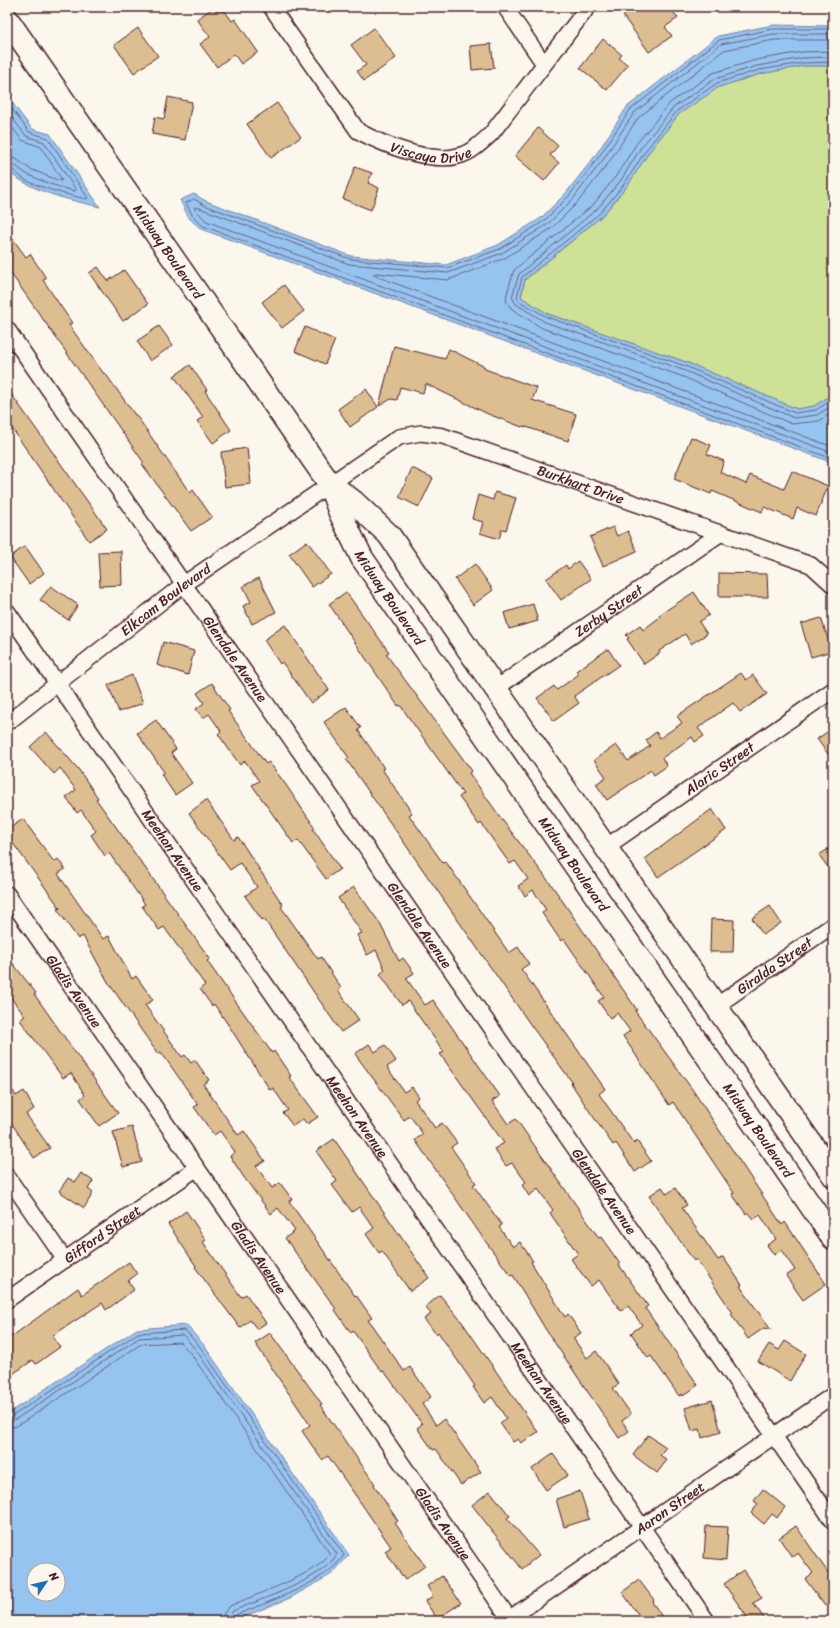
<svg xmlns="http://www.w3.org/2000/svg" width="840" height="1628" font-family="Sriracha,sans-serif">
	<rect width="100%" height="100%" fill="#fbf7ec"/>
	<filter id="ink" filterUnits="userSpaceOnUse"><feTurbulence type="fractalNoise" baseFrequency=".025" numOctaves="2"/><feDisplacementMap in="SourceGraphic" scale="8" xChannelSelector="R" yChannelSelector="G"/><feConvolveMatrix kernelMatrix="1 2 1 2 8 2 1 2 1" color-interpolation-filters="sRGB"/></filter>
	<g filter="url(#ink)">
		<!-- green -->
		<polygon fill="#cde297" stroke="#8c8061" points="804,66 833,66 833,394 814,406 797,409 686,362 548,314 521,297 525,280 603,215 628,185 649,152 679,114 719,87 760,74"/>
		<!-- water -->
		<g fill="#96c4f1" stroke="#7882a2" fill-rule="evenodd">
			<polygon points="773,25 833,26 833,66 804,66 760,74 719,87 679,114 649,152 628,185 603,215 525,279 521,297 548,314 686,362 797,409 814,406 833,394 833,463 201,229 189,218 180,200 194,194 206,201 351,256 446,265 498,245 541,218 566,193 595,156 627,107 718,36"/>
			<path d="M7,96L32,129L50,134L100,207C66,199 35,193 7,171Z"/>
			<path d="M186,1325L203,1344L349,1555L332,1574L290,1598L238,1619L228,1621H7V1414L137,1329ZM34,1570H58V1594H34Z"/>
		</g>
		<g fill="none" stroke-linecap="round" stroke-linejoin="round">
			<!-- shore -->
			<g stroke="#68617a" stroke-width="1">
				<polyline points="833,29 773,29 719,40 630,110 598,158 569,196 544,221 500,249 447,268 350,259 204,205 194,199 186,203 192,215 203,226 833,459"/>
				<polyline points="833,34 774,34 721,44 634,113 602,161 573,199 548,224 502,253 448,273 349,264 197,207 194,208 206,221 833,453"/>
				<polyline points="833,40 774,40 724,50 638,118 607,165 577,203 552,228 505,258 448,280 375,273 373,275 833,447"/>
				<polyline points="833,51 802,52 756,60 713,73 671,102 637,143 616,176 593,205 514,270 506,297 507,303 512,309 542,328 681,376 792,424 819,421 833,412"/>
				<polyline points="833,57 803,58 757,66 715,79 674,107 642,146 621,180 597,209 519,274 512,297 516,304 545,322 683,370 794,418 817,415 833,405"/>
				<polyline points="833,62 803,63 759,70 717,83 677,111 646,150 625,183 601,212 522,277 517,297 519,301 547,317 685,366 795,413 816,410 833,399"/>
				<path d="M7,102L29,132L48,138L88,198L86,199C65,194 44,189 25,180C19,176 14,169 7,168"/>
				<path d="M7,111L26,136L44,142L76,190L74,191C58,187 43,182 29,175C21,172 16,163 7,163"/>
				<polyline points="7,121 22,140 41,147 62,180 60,181 30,169 16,159 7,157"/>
				<path d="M7,1417H11L138,1333L185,1330L200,1347L344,1555C328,1582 265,1603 236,1615L233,1621"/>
				<path d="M7,1422L13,1421L139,1338L183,1335L196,1350L337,1554C323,1580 260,1599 233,1611L229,1616L228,1621"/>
				<path d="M7,1428L17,1426L141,1344L180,1342L191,1354L330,1554C318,1574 253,1595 230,1606L224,1613L222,1621"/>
			</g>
		</g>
		<!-- building -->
		<g fill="#ddbe90" stroke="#4a1f2b">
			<polygon points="214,7 222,7 232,21 235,19 258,52 241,64 234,54 217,67 200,44 210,37 197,19"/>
			<polygon points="634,7 669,7 678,18 665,27 672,36 649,52 623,16"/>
			<polygon points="138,28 158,56 134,73 114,45"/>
			<polygon points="374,28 396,58 364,81 357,71 366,65 351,45"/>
			<polygon points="603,39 622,55 619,58 628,65 607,90 580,68"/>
			<polygon points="491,44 494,68 472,70 470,46"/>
			<polygon points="168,97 192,102 185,140 152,134 155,117 164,119"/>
			<polygon points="277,103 301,137 271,158 247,124"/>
			<polygon points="538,128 558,146 550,155 559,163 544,181 515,156"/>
			<polygon points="355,167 372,173 368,183 379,188 371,210 343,199"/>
			<polygon points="7,231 26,257 30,254 46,278 43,280 72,323 69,325 104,374 105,373 135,415 136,415 190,493 193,490 212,517 191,531 142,464 144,463 7,268"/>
			<polygon points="98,267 108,281 124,270 148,304 123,321 89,273"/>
			<polygon points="284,285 304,311 282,328 262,302"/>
			<polygon points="159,326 173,345 150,361 137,341"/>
			<polygon points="305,327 335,340 325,364 295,351"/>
			<polygon points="394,346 445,359 449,349 485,367 485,369 537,388 532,400 576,414 568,441 523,426 522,427 488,414 426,384 423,393 400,387 397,400 391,399 379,406"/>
			<polygon points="190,365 207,390 205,391 231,430 213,443 197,421 203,417 174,376"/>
			<polygon points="7,388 107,529 89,541 7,421"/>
			<polygon points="366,389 378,407 350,427 338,409"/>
			<polygon points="691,437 711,445 707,454 724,461 720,472 746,484 750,475 784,489 792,471 828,486 816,516 797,508 793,519 764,507 762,512 712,491 711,494 674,479"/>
			<polygon points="247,448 251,484 225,487 221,452"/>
			<polygon points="412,468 433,478 419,507 399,497"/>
			<polygon points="495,492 516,498 506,530 502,529 499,539 480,533 483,522 472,519 478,495 493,500"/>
			<polygon points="613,527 617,536 628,531 637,551 603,566 590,537"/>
			<polygon points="307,541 331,574 312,587 289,554"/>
			<polygon points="25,546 44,573 29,584 10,557"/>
			<polygon points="121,551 122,585 100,586 98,552"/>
			<polygon points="578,561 591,579 561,600 546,579 566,565 568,569"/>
			<polygon points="475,564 493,590 473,605 455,579"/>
			<polygon points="719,573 767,574 768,597 719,597"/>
			<polygon points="259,578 276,612 252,624 243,606 251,602 243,586"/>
			<polygon points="51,586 78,605 68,620 40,600"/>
			<polygon points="346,592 389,652 386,654 472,771 469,773 503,821 553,887 637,1010 635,1011 692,1089 782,1225 785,1222 826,1284 803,1300 786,1276 795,1270 781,1250 774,1255 767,1245 776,1239 760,1215 754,1219 748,1212 746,1214 732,1194 734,1193 673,1102 669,1105 623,1036 630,1031 617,1013 610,1018 598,1001 604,997 564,939 561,941 542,913 546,910 533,890 525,896 518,886 528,879 515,861 510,864 481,823 479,825 459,797 463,794 400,705 398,706 329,604"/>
			<polygon points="694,592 709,615 699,622 707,634 691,644 685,634 659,651 660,653 644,664 627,639 629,638 626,635 640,625 643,630 660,617 659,615"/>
			<polygon points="533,604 538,621 509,629 504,613"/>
			<polygon points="821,618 832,651 811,657 801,624"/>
			<polygon points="285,625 329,690 311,703 282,662 280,664 264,640"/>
			<polygon points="163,642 194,651 188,675 157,665"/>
			<polygon points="608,649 619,665 574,696 579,703 554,721 537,698 554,686 557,690 579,674 576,671"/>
			<polygon points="741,673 746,680 753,675 767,694 740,712 733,703 698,728 704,736 695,742 692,737 662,758 667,766 654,775 651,770 607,800 596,784 606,777 594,760 616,745 628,761 650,746 646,740 656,732 660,738 682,723 677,716"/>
			<polygon points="132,675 143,703 119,712 108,685"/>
			<polygon points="212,683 230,710 228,711 266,764 269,762 286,785 315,828 313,829 340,869 326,879 298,840 293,843 252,785 259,781 245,761 240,765 218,734 221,731 209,714 203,718 196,709 204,703 197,693"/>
			<polygon points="346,707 361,728 358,730 384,768 382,769 412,813 409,815 443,863 446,862 509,953 518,947 529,964 521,969 605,1089 599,1094 634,1144 637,1141 651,1161 635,1172 616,1143 613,1145 590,1112 571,1083 572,1082 530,1024 346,759 349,758 324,722"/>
			<polygon points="156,720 176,749 171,753 192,783 175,795 161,774 164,772 137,733"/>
			<polygon points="833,728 833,761 817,739"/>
			<polygon points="46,732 79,770 98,798 96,799 210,959 207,961 272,1053 274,1051 291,1076 289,1077 318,1117 307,1124 303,1119 293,1126 283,1113 288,1110 273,1088 270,1090 229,1026 214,1004 212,1006 200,989 205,985 164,927 159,930 142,906 145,904 109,853 105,856 91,835 96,831 81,810 77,813 66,797 76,790 60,768 54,774 30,747"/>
			<polygon points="206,800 234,840 238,837 283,905 281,907 318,959 321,957 341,988 338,990 359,1020 341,1032 264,919 262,920 245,896 257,887 240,863 230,870 189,813"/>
			<polygon points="712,809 726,830 658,877 645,859"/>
			<polygon points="23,819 54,862 58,859 65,869 58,874 103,939 109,936 132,979 136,976 153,1000 145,1005 182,1057 185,1055 191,1063 195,1060 209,1080 203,1084 238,1135 244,1131 265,1161 256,1166 272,1188 280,1183 292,1199 289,1201 355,1296 356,1295 372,1318 368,1320 404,1371 410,1367 431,1397 422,1404 436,1425 444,1419 481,1472 461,1485 436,1449 433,1450 417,1428 422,1424 384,1371 382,1372 353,1331 351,1333 335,1310 336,1309 285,1238 295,1231 278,1208 271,1214 243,1176 230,1156 235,1152 220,1131 214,1135 194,1107 198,1105 161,1052 158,1054 108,982 83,936 78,939 57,909 60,908 7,835 7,830"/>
			<polygon points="833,846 833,874 819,855"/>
			<polygon points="354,887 379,922 399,961 403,958 414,973 406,978 425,1005 433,1000 500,1096 492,1101 508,1124 516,1119 599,1238 601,1237 620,1264 619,1265 648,1306 645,1308 698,1385 683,1396 682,1394 679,1396 651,1356 648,1358 631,1333 642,1325 628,1306 621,1311 599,1280 591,1286 571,1259 578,1254 550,1213 553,1210 538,1189 529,1196 522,1185 526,1182 512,1163 506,1166 494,1149 504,1143 440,1054 444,1052 408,1001 402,1005 380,974 385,970 376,950 367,955 357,935 362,933 338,898"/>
			<polygon points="770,906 781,923 763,935 752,918"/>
			<polygon points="711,919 734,920 733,952 710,952"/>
			<polygon points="7,956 36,993 34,994 118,1113 99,1126 80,1099 85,1095 71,1073 63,1078 20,1020 25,1016 7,993"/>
			<polygon points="369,1044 375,1052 385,1045 396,1061 387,1067 404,1092 412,1087 419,1097 415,1100 435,1128 442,1123 457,1143 451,1147 476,1183 473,1185 502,1225 499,1227 513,1247 520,1242 533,1261 531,1262 565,1317 568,1314 581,1333 573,1338 587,1358 596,1351 619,1384 613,1388 631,1414 622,1421 629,1431 619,1438 546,1330 513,1275 511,1276 483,1238 415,1140 423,1134 410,1116 404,1120 355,1054"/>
			<polygon points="7,1081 16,1096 24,1091 34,1109 26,1114 50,1148 34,1158 7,1116"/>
			<polygon points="132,1127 142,1162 123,1167 113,1132"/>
			<polygon points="334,1139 429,1278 410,1291 382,1251 379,1253 366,1234 374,1228 359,1207 352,1212 332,1185 337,1181 316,1151"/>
			<polygon points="81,1173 93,1181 88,1189 93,1193 84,1208 59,1191 68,1178 75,1182"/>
			<polygon points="662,1187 667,1194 675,1188 687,1205 682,1208 718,1260 723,1257 742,1285 740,1286 771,1330 764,1328 748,1339 731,1314 733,1313 696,1259 694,1261 649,1196"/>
			<polygon points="186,1211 206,1240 203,1242 241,1297 246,1294 266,1323 257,1329 250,1320 240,1328 195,1267 196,1266 168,1224"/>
			<polygon points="129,1262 137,1274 128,1281 134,1290 106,1310 102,1303 52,1336 60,1347 36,1364 33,1360 7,1378 7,1340 78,1288 82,1295"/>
			<polygon points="440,1295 462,1322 538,1432 521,1443 518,1439 513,1442 500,1423 506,1418 492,1397 484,1403 473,1387 475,1386 438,1332 436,1334 424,1319 431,1314 425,1307"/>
			<polygon points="270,1333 322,1404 320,1405 375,1484 374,1485 398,1521 395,1523 425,1566 405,1580 385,1551 391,1547 363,1506 328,1456 322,1460 302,1431 310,1425 255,1343"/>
			<polygon points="785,1341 806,1354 790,1381 758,1361 769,1344 779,1350"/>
			<polygon points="712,1400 721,1432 702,1438 700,1429 692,1431 685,1408"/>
			<polygon points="648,1435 666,1447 660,1455 667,1460 657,1473 633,1455"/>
			<polygon points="553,1454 568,1475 546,1490 532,1469"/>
			<polygon points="763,1489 785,1507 777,1518 772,1514 764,1524 751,1513 758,1504 754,1501"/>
			<polygon points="490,1491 510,1516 507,1518 539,1555 522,1569 472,1505"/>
			<polygon points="580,1491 589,1519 564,1527 556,1499"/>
			<polygon points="706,1526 728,1527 726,1560 704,1558"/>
			<polygon points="796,1526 833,1580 833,1600 825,1606 805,1579 813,1573 798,1553 792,1557 779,1538"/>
			<polygon points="743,1570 762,1598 753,1603 766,1621 750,1621 724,1584"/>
			<polygon points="442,1576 461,1603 437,1619 425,1601 433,1596 427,1586"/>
			<polygon points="639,1580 654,1600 652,1602 665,1621 643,1621 622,1592"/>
		</g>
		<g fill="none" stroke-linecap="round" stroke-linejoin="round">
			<defs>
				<g id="street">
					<path id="s1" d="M271,7L358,131C382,144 431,164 458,156C471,153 481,143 491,134L588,7"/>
					<polyline points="505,7 544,64"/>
					<path id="s2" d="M7,329L833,1521"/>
					<path id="s3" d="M7,611L707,1621"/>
					<path id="s4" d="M495,689L721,533"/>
					<path id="s5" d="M7,723L184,584L399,437L421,433L443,436L811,565L833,585"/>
					<path id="s6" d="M606,847L833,690"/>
					<path id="s7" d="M7,894L511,1621"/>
					<path id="s8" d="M716,1006L833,925"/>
					<polyline points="7,1176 65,1260"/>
					<path id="s9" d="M7,1300L197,1168"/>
					<path id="s10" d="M506,1621L833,1395"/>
				</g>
				<g id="secondary">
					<path id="s11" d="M7,19L329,483L340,513L362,558L833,1238"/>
					<polyline points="329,483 354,502 389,535 833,1175"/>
				</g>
			</defs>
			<!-- street casing -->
			<use href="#street" stroke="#4a1f2b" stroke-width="18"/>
			<!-- secondary casing -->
			<use href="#secondary" stroke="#4a1f2b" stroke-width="25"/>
			<!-- street -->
			<use href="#street" stroke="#fbf7ec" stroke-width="15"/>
			<!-- secondary -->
			<use href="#secondary" stroke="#fbf7ec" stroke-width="22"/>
		</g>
	</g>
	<g text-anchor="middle" stroke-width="3" stroke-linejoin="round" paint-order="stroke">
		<!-- street labels -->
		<g font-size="14" fill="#4a1f2b" stroke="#fbf7ec">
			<text dy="5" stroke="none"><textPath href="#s1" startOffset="229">Viscaya Drive</textPath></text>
			<text dy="5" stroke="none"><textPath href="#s11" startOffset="283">Midway Boulevard</textPath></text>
			<text dy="5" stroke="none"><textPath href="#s5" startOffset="676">Burkhart Drive</textPath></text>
			<text dy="5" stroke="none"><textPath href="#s11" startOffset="695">Midway Boulevard</textPath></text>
			<text dy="5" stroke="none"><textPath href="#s5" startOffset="201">Elkcam Boulevard</textPath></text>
			<text dy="5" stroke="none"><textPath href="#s4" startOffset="138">Zerby Street</textPath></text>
			<text dy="5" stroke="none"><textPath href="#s2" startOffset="401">Glendale Avenue</textPath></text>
			<text dy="5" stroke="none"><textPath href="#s6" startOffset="138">Alaric Street</textPath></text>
			<text dy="5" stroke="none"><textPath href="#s3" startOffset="291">Meehan Avenue</textPath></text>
			<text dy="5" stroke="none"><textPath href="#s11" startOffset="1019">Midway Boulevard</textPath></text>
			<text dy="5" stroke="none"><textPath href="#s2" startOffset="725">Glendale Avenue</textPath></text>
			<text dy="5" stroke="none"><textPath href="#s8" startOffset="71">Giralda Street</textPath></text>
			<text dy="5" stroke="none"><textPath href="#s7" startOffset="118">Gladis Avenue</textPath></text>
			<text dy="5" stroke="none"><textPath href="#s3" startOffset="615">Meehan Avenue</textPath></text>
			<text dy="5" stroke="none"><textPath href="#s11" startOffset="1343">Midway Boulevard</textPath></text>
			<text dy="5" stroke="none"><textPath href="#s2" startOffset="1049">Glendale Avenue</textPath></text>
			<text dy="5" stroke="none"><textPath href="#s9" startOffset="116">Gifford Street</textPath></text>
			<text dy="5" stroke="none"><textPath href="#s7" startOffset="442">Gladis Avenue</textPath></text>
			<text dy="5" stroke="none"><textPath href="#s3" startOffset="939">Meehan Avenue</textPath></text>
			<text dy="5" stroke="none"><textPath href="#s10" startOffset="199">Aaron Street</textPath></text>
			<text dy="5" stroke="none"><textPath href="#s7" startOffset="766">Gladis Avenue</textPath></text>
		</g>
	</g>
	<!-- margin -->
	<rect width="840" height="1628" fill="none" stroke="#fbf7ec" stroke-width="24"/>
	<rect x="12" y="12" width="816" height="1604" fill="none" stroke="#4a1f2b" stroke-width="1.5" filter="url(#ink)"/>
	<!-- north arrow -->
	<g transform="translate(46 1582) rotate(55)"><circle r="19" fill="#fbf7ec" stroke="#b4a19f"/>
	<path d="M0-3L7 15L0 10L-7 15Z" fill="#1f6fb2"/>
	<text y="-6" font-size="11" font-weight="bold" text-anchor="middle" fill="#4a1f2b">N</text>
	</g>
</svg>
